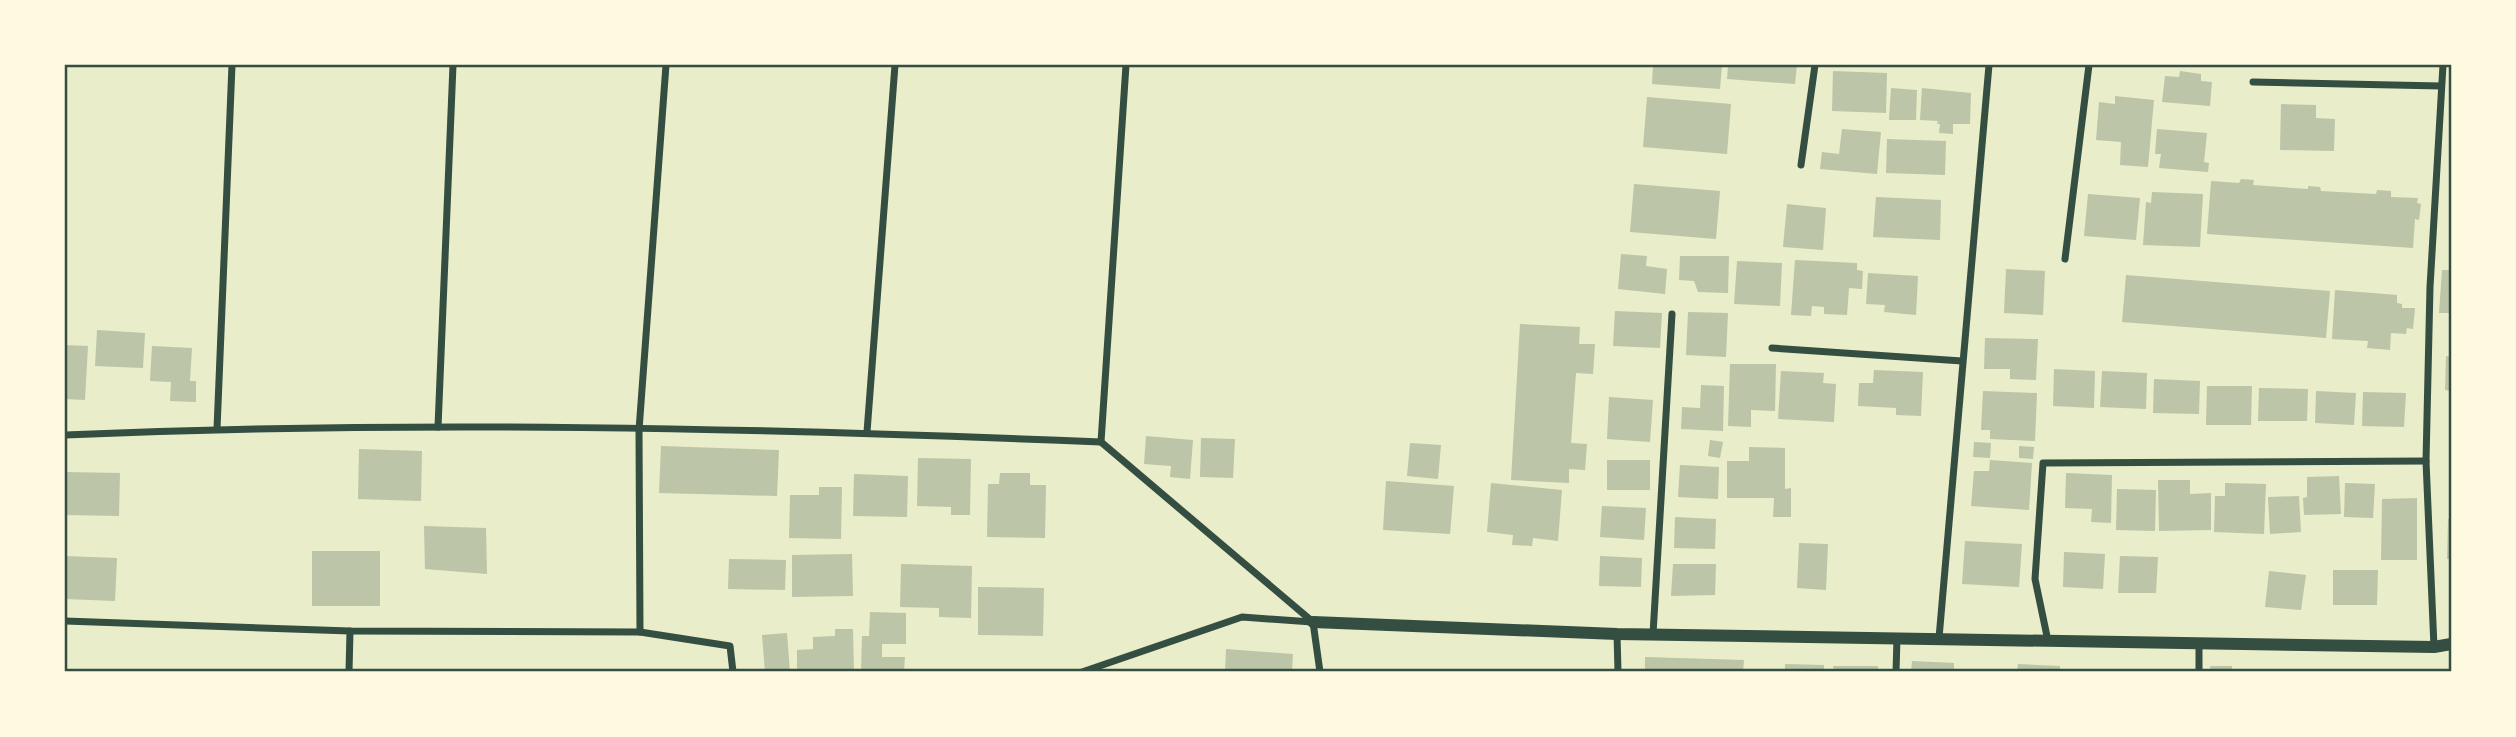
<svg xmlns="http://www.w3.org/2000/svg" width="2516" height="737" font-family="Lora,serif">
	<rect width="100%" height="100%" fill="#e9edc9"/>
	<!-- building -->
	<g fill="#bcc5a7">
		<polygon points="1653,65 1722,65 1720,89 1652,84"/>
		<polygon points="1728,65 1797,65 1795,84 1727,79"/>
		<polygon points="1833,71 1887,73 1886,113 1832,111"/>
		<polygon points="2180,71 2201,74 2201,81 2212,82 2210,106 2162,102 2165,76 2179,77"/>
		<polygon points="1891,88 1917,90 1916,120 1889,120"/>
		<polygon points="1922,88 1971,93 1970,124 1953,124 1953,134 1939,133 1940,124 1937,124 1938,121 1920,120"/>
		<polygon points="2115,96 2154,100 2148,167 2120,165 2121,142 2096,140 2099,102 2115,104"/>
		<polygon points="1647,97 1731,104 1727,154 1643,147"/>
		<polygon points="2281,104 2316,105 2316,118 2335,119 2334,151 2280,150"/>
		<polygon points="1842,129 1881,132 1877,174 1820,169 1822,152 1839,154"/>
		<polygon points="2157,129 2207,133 2204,162 2209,163 2208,172 2159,168 2161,154 2155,154"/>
		<polygon points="1887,139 1946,141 1945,175 1886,173"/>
		<polygon points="2241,179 2254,180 2253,185 2308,189 2308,186 2320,187 2321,191 2376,194 2377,190 2391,191 2391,197 2418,198 2417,203 2421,204 2419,220 2415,219 2413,248 2207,234 2211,181 2239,183"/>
		<polygon points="1634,184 1720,191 1716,239 1630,232"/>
		<polygon points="2152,192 2203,194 2200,247 2143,245 2146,202 2151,203"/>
		<polygon points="2088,194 2140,198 2136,240 2084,236"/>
		<polygon points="1876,197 1941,200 1940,240 1873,237"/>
		<polygon points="1787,204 1826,208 1823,250 1783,247"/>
		<polygon points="1621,254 1647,256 1646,266 1667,269 1665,294 1618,289"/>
		<polygon points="1680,256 1729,256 1728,293 1698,292 1694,281 1679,280"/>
		<polygon points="1795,260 1857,263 1857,270 1863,271 1862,289 1849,288 1847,315 1824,314 1824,307 1812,306 1811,316 1791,315"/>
		<polygon points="1737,261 1782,263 1780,306 1734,304"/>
		<polygon points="2006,269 2045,271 2043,315 2004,313"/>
		<polygon points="2442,270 2451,270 2451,313 2439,313"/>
		<polygon points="1868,273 1918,276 1916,315 1884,312 1885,305 1866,304"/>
		<polygon points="2126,275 2330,291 2326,338 2122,322"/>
		<polygon points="2335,290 2397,295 2397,303 2402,304 2402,308 2415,308 2413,329 2407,328 2406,334 2391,333 2390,350 2367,348 2368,341 2332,339"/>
		<polygon points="1615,311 1662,313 1660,348 1613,346"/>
		<polygon points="1688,312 1728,313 1726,357 1686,355"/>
		<polygon points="1520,324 1580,327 1579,344 1595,344 1593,374 1576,373 1571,443 1587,444 1585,470 1569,469 1569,483 1511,480"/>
		<polygon points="97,330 145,333 143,368 95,366"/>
		<polygon points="1985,338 2038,339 2036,380 2010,379 2010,369 1984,369"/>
		<polygon points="65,345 88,346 85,400 65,399"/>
		<polygon points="152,346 192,348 190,381 196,381 196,402 170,401 171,382 150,381"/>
		<polygon points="2446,356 2451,357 2451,391 2445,390"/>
		<polygon points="1730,364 1776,364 1775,411 1751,410 1751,427 1728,426"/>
		<polygon points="2054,369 2095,371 2094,408 2053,406"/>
		<polygon points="1874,370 1923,372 1921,416 1896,415 1896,408 1858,406 1859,383 1873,383"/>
		<polygon points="1781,371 1824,373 1823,383 1836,384 1834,422 1778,419"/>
		<polygon points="2102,371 2147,373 2146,409 2100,407"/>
		<polygon points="2154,379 2200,381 2199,414 2153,413"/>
		<polygon points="1701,385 1724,386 1723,431 1681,429 1682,407 1700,408"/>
		<polygon points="2207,386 2252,386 2251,425 2206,425"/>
		<polygon points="2259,388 2308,389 2307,421 2258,421"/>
		<polygon points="1983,391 2037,393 2035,441 1990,439 1990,430 1981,430"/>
		<polygon points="2316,391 2356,393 2354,425 2315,423"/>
		<polygon points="2363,392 2406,393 2404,427 2362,426"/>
		<polygon points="1609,397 1653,400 1650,442 1607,439"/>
		<polygon points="1146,436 1193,440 1190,479 1170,477 1171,466 1144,464"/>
		<polygon points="1201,438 1235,439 1233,478 1200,477"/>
		<polygon points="1710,440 1723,442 1720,458 1708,456"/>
		<polygon points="1974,442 1991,443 1990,458 1973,457"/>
		<polygon points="1410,443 1441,445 1438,479 1407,476"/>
		<polygon points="661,446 779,450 777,496 659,493"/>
		<polygon points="2019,446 2034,447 2033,459 2019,458"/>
		<polygon points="1749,447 1785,448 1785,489 1791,488 1791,517 1773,517 1774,498 1727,498 1727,461 1749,461"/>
		<polygon points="359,449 422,451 421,501 358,499"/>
		<polygon points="918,458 971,459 970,515 951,515 951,507 917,506"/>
		<rect x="1607" y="460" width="43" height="30"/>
		<polygon points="1990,460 2032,463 2029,510 1971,506 1974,471 1989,471"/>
		<polygon points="1680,465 1719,467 1718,499 1678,497"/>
		<polygon points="65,472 120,473 119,516 65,515"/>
		<polygon points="1000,473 1030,473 1030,485 1046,485 1045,538 987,537 988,484 999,484"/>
		<polygon points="2066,473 2112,475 2111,523 2091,522 2092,509 2065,508"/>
		<polygon points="854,474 908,476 907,517 853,516"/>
		<polygon points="2339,476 2341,514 2304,515 2303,498 2307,497 2307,477"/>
		<polygon points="2158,480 2190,480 2190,494 2211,493 2211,530 2159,531"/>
		<polygon points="1386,481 1454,486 1450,534 1383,530"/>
		<polygon points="1491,483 1562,490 1558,541 1533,538 1532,546 1512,545 1513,535 1487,532"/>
		<polygon points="2225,483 2266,484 2264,534 2214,532 2215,496 2225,496"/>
		<polygon points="2345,483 2375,484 2373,518 2344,517"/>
		<polygon points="819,487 842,487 841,539 789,538 790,495 819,495"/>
		<polygon points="2117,489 2156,490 2155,531 2116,530"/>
		<polygon points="2299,496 2301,532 2270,534 2268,497"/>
		<polygon points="2417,498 2417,560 2381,560 2382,499"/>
		<polygon points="1602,506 1646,508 1644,540 1600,537"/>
		<polygon points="1675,517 1716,519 1715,549 1674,548"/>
		<polygon points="2448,519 2451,519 2451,559 2447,559"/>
		<polygon points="424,526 486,528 487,574 425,569"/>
		<polygon points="1965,541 2022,544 2019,587 1962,584"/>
		<polygon points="1799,543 1828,544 1826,590 1797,588"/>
		<rect x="312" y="551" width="68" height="55"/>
		<polygon points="2064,552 2105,554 2103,589 2063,587"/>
		<polygon points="852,554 853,596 792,597 792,555"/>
		<polygon points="65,556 117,558 115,601 65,599"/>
		<polygon points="1600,556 1642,558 1641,587 1599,586"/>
		<polygon points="2120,556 2158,557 2156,593 2118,593"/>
		<polygon points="729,559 786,560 785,590 728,589"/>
		<polygon points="901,564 972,566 971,618 939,617 939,608 900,607"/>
		<polygon points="1673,564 1716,564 1715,595 1671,596"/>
		<polygon points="2333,570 2378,570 2377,605 2333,605"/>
		<polygon points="2269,571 2306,575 2301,610 2265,607"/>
		<polygon points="978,587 1044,588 1043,636 978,635"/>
		<polygon points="870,612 906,613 906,644 882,644 882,657 905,657 904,672 872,672 872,670 861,670 862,636 869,636"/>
		<polygon points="835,629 853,629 854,672 797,672 797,650 813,649 813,637 835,636"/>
		<polygon points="787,633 790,672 765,672 762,635"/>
		<polygon points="1226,649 1293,654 1292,672 1225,672"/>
		<polygon points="1645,657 1744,660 1743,672 1645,672"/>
		<polygon points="1912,661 1954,663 1954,672 1911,672"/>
		<polygon points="1785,664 1824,665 1824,672 1785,672"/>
		<polygon points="2018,664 2060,666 2060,672 2017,672"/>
		<polygon points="1833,666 1878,666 1878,672 1834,672"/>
		<polygon points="2210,666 2232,666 2232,672 2211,672"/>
	</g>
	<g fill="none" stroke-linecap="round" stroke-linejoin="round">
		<!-- minor -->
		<g stroke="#344e41" stroke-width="7">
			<polyline points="1126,65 1101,442 1313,622 1320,672"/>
			<polyline points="2253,82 2441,86"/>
			<polyline points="1801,165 1815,65"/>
			<polyline points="2065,259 2089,65"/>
			<polyline points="1772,348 1962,361"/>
			<polyline points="438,427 453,65"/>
			<polyline points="217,429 232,65"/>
			<polyline points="867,432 895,65"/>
			<path d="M65,435C410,420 756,428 1101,442"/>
			<polyline points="65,621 350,631 640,632 730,646 733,672"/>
			<polyline points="640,632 639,430 666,65"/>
			<polyline points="1617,634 1618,672"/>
			<polyline points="1653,634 1672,314"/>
			<polyline points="1939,638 1989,65"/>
			<polyline points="2048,641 2035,579 2043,463 2426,461"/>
			<polyline points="2199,645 2199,672"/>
			<polyline points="2434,647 2426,461 2430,287 2443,65"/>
			<polyline points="349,672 350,631"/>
			<polyline points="1082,672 1242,617 1312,622"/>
			<polyline points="1896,672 1897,638"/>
		</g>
		<!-- tertiary -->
		<polyline stroke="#344e41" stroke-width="12" points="1313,622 1617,634 2434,647 2451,644"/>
	</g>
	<!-- border -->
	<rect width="2516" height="737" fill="none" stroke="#fefae0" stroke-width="133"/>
	<rect x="66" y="66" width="2384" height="604" fill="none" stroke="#344e41" stroke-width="2.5"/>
</svg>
